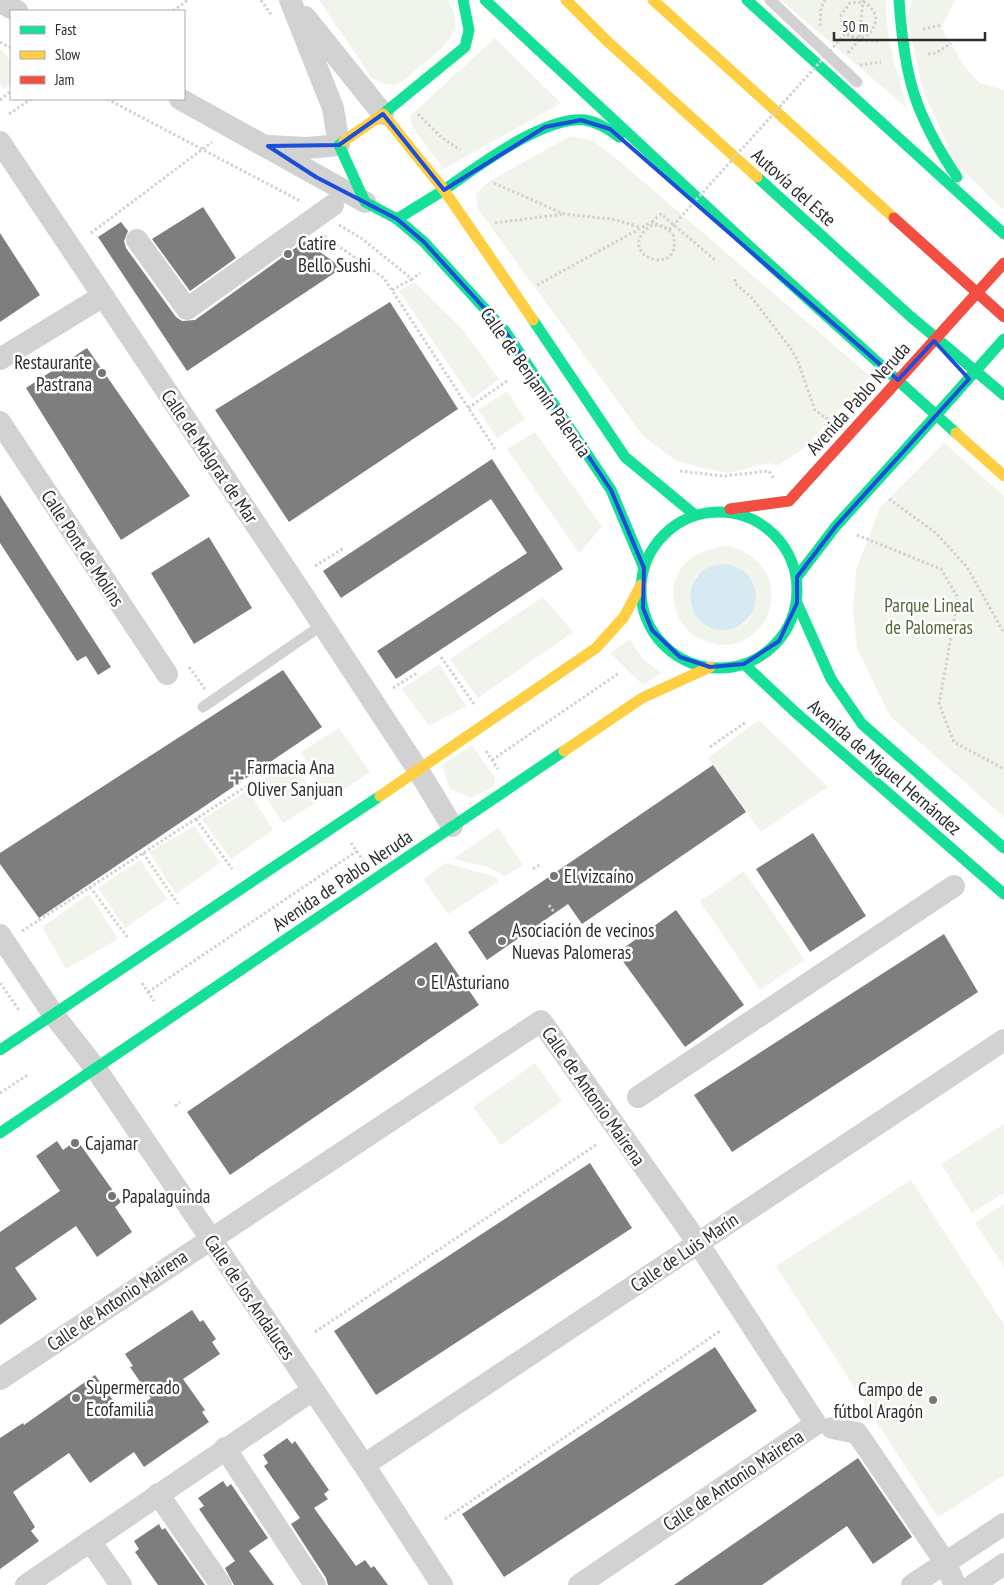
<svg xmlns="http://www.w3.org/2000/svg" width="1004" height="1585" font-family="'PT Sans Narrow',sans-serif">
	<rect width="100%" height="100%" fill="#fff"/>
	<!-- green -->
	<g fill="#f1f4eb" fill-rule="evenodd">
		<path d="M319,0H447C470,31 440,50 418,68C412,73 404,82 396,84C386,86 380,82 371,77Z"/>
		<path d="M781,0H886C885,36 897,73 907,108Z"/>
		<polygon points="912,0 955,0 942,25 943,30 964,66 980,83 1004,90 1004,210 956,164 923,90 907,19"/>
		<polygon points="495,38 561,103 444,169 413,128 410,116"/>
		<polygon points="0,48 11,62 11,84 4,89 0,83"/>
		<polygon points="570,136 593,141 618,160 870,376 803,449 779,465 768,463 729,473 702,468 675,460 643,436 478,209 476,194 487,183"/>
		<polygon points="414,282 461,328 499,379 472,399 399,291"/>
		<polygon points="507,391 525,419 497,438 478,410"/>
		<polygon points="535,432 602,527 579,553 507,449"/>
		<polygon points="944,443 1004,496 1004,817 890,716 857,648 853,611 856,570 880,508"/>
		<path d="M730,546C811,572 760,674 697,637C686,631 677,618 675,606C666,569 696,547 730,546ZM735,566C749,574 752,580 752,596C752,601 754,607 753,611C743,646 668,629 696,576Z"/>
		<polygon points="543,597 573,632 478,698 450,659"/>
		<polygon points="630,639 642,658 661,673 643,685 610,653"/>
		<polygon points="439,664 466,706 429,726 402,689"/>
		<polygon points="759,720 828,787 761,832 708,758"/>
		<polygon points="339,728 370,772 330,799 301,752"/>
		<polygon points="472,745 495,778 494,786 471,798 450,789 442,765"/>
		<polygon points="290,762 320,800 283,823 256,784"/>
		<polygon points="248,790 273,830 231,859 202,819"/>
		<polygon points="194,826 220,863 176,894 149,852"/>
		<polygon points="498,828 523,865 505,876 488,867 453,859"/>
		<polygon points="140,860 167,899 125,928 98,888"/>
		<polygon points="446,863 496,877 498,882 448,914 423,879"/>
		<polygon points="744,871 805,960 760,990 700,901"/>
		<polygon points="89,894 118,939 66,969 42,927"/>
		<polygon points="535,1063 562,1101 501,1145 473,1107"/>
		<polygon points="1004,1124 1004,1193 972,1213 941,1164"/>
		<polygon points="911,1180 1004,1325 1004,1475 938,1517 776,1266"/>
		<polygon points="1004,1204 1004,1267 975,1223"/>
	</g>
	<!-- water -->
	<circle fill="#d7eaf1" cx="723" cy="597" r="33"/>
	<!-- building -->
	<g fill="#7e7e7e">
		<polygon points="203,207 236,258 190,291 152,239"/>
		<polygon points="121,222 128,231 124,241 126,248 176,317 182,321 195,320 305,241 342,268 187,371 98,237"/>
		<polygon points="0,233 40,295 0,322"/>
		<polygon points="390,302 458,409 289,522 215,410"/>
		<polygon points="87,348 190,496 121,540 26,388"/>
		<polygon points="492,459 563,569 396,679 377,651 527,553 491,499 341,598 323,571"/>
		<polygon points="0,495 111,667 98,675 86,656 77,661 0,543"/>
		<polygon points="209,537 252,608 194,644 151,573"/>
		<polygon points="283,670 322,727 39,918 0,864 0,853"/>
		<polygon points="713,765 746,812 582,924 568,904 487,960 468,932"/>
		<polygon points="813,833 866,916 810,952 756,869"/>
		<polygon points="676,910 744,1005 685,1047 617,953"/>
		<polygon points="944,934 978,992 732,1152 694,1095"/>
		<polygon points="436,942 479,1005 230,1175 187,1112"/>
		<polygon points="77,1140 121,1202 115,1207 132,1232 97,1257 76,1226 15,1268 37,1299 0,1325 0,1232 60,1191 36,1156 57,1141 63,1150"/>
		<polygon points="590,1163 632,1228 376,1395 334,1331"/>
		<polygon points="192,1310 200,1322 203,1320 216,1339 212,1342 220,1354 183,1379 205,1410 202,1412 209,1422 144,1467 134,1452 90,1483 69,1453 13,1492 35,1527 31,1531 39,1541 0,1569 0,1438 23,1423 24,1425 95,1375 125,1417 151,1398 130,1367 133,1366 125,1354"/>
		<polygon points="715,1347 757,1411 504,1577 462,1514"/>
		<polygon points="287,1438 292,1444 295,1441 329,1490 324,1494 328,1499 314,1508 356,1566 365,1560 371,1568 374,1566 388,1585 328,1585 326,1578 291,1524 300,1518 264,1466 268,1463 263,1455"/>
		<polygon points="858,1458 912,1537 873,1564 847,1526 762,1585 674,1585"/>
		<polygon points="223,1481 227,1487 231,1484 268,1538 249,1551 274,1585 234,1585 225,1568 235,1561 199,1509 204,1506 198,1498"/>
		<polygon points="159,1524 162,1530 165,1528 205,1585 158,1585 135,1552 139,1549 134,1541"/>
	</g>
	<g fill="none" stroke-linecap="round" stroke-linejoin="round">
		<!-- path -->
		<g stroke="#d2d2d2" stroke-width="3" stroke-dasharray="2.5 2.5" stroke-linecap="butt">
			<polyline points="261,0 272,16"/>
			<polyline points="173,11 188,0"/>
			<polyline points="820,26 821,8 825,0"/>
			<polyline points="923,29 942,25"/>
			<polyline points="843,31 859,40 880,41"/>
			<polyline points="0,42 11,48"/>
			<polyline points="848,53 859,40 863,0"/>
			<polyline points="928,54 936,53 951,43"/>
			<polyline points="860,65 881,62"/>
			<polyline points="107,99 302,202"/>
			<polyline points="0,100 11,91"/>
			<polyline points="9,114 31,99"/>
			<polyline points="418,114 441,137 460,150"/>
			<polyline points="494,183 564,214 612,219 640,227"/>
			<polyline points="652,222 661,214 715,260"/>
			<polyline points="495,223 564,214"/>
			<polyline points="339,225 361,238 412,279 420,273"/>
			<polyline points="91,233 212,142"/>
			<polyline points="324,236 384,278 495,449"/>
			<polyline points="735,279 735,283 752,298 789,346 797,359 815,410 830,421"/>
			<polyline points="537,285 652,222 664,227 673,234"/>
			<polyline points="392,290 412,279"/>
			<polyline points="468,408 507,381"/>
			<polyline points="680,471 724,476 769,471 774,479"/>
			<polyline points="889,499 936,533 967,567 1004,633"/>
			<polyline points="857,535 941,569 958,598 939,704 954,742 1004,769"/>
			<polyline points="315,566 344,548"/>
			<polyline points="441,657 474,704"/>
			<polyline points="189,667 205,689"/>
			<polyline points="393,688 417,673"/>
			<polyline points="710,747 746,722"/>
			<polyline points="486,751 498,769"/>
			<polyline points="492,760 619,673"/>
			<polyline points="196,819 232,869"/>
			<polyline points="351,843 363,860"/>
			<polyline points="143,853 178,904"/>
			<polyline points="533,869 541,864"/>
			<polyline points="90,887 128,938"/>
			<polyline points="549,905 554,912"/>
			<polyline points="22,931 250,784"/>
			<polyline points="0,983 19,1010"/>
			<polyline points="142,983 154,1001"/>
			<polyline points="148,992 357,851"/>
			<polyline points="0,1093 29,1074"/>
			<polyline points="175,1106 180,1102"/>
			<polyline points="315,1332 596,1145"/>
			<polyline points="445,1519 720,1331"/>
		</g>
		<!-- lane -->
		<g stroke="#d2d2d2" stroke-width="11">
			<polyline points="770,0 857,82"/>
			<polyline points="203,707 322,625"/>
		</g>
		<!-- street -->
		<g stroke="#d2d2d2" stroke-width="22">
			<polyline points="0,2 17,11"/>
			<polyline points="305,17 383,114"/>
			<polyline points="180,99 365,202"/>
			<polyline points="0,142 303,595 418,770 452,826"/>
			<polyline points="268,146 307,148 339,145 333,108 290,0"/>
			<polyline points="137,240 187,309 333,205"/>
			<polyline points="0,359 103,296"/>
			<polyline points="0,422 167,674"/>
			<polyline points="0,935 53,1014 96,1069 364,1465 442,1585"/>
			<polyline points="638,1097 954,886"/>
			<polyline points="0,1379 541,1021 698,1243 816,1424 579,1585"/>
			<polyline points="832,1428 857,1433 945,1562 955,1585"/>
			<polyline points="225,1448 315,1585"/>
			<polyline points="364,1465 1004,1040"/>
			<polyline points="158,1494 221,1585"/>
			<polyline points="90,1541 121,1585"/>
			<polyline points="26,1585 313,1390"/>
			<polyline points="912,1585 1004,1524"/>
			<polyline points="973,1585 1004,1564"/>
		</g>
		<!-- fast -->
		<g stroke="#16e098" stroke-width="11">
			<polyline points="485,0 747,244 956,433"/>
			<polyline points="747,0 1004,234"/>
			<path d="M899,0C904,75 914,114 957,177"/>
			<polyline points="383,114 465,47 469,30 463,0"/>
			<polyline points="344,141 339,145 365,202 397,219 424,242 505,331 611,490 644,568"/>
			<polyline points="757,177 910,316 1004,395"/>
			<path d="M444,190C477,167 543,116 585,120C597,122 609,129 619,137"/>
			<polyline points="397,219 444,190"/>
			<polyline points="533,320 625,457 695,515"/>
			<circle cx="719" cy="590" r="78"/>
			<polyline points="797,577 836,526 913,441"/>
			<polyline points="797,603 831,679 862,724 1004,848"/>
			<polyline points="744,664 795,712 1004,894"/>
			<polyline points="0,1050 380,796"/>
			<polyline points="0,1133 564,751"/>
		</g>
		<!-- slow -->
		<g stroke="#ffcf43" stroke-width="11">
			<polyline points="566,0 607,41 757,177"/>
			<polyline points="653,0 894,218"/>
			<polyline points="344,141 383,114 444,190 533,320"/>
			<polyline points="956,433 1004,476"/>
			<polyline points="564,751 642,698 710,667"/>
			<polyline points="380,796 596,648 624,617 641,585"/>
		</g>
		<!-- jam -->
		<g stroke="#f24e42" stroke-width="11">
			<polyline points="894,218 1004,317"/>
			<polyline points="730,509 789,501 874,407"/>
		</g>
		<!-- path-bridge -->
		<path stroke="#d2d2d2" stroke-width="3" stroke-dasharray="2.5 2.5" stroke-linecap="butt" d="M673,234C685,282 609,254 652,225L662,226L670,229L845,34L852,37H865C879,26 880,12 864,2L850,3L841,15L843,31"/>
		<!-- fast-bridge -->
		<polyline stroke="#16e098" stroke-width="11" points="913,441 1004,339"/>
		<!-- jam-bridge -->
		<polyline stroke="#f24e42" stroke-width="11" points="874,407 1004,263"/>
	</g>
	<!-- marked area -->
	<path fill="none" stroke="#1d4ed8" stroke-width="4" stroke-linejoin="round" d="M383,114L444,190L545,127L581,120L610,129L898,380L934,341L969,379L836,526L797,577V603L779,641L744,664L710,667L680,657L652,630L643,608L644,568L611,490L505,331L424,242L397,219L316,177L268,146L339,145Z"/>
	<!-- markers -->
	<g fill="#767676" stroke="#fff" stroke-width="2">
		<circle cx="288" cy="254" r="5"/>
		<circle cx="102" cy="373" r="5"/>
		<path d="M234.5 770.5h5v5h5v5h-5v5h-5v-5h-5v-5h5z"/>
		<circle cx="554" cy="876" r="5"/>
		<circle cx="502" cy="941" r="5"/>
		<circle cx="421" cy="982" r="5"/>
		<circle cx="75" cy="1143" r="5"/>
		<circle cx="112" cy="1196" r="5"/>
		<circle cx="76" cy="1398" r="5"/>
		<circle cx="933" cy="1400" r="5"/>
	</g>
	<g text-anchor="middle" stroke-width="5" stroke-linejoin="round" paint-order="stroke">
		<!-- street labels -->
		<g font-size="19" fill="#2d2d2d" stroke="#fff">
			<text transform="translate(794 187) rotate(42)" y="7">Autovía del Este</text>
			<text transform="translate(536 382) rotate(55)" y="7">Calle de Benjamín Palencia</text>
			<text transform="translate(858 398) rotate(-48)" y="7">Avenida Pablo Neruda</text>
			<text transform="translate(210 456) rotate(56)" y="7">Calle de Malgrat de Mar</text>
			<text transform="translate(83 548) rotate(57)" y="7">Calle Pont de Molins</text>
			<text transform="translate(885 767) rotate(41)" y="7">Avenida de Miguel Hernández</text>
			<text transform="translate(342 880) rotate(-34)" y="7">Avenida de Pablo Neruda</text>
			<text transform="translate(594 1096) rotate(55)" y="7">Calle de Antonio Mairena</text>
			<text transform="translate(684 1252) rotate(-34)" y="7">Calle de Luis Marín</text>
			<text transform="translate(250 1297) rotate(56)" y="7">Calle de los Andaluces</text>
			<text transform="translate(117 1300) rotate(-34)" y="7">Calle de Antonio Mairena</text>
			<text transform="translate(733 1480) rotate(-34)" y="7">Calle de Antonio Mairena</text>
		</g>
		<!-- poi labels -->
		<g font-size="19" fill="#2d2d2d" stroke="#fff" text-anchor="start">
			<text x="298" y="250">Catire<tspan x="298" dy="22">Bello Sushi</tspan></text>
			<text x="92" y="369" text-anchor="end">Restaurante<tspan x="92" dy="22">Pastrana</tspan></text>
			<text x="247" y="774">Farmacia Ana<tspan x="247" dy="22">Oliver Sanjuan</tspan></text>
			<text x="564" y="883">El vizcaíno</text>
			<text x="512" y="937">Asociación de vecinos<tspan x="512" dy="22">Nuevas Palomeras</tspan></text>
			<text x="431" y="989">El Asturiano</text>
			<text x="85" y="1150">Cajamar</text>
			<text x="122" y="1203">Papalaguinda</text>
			<text x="86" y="1394">Supermercado<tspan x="86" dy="22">Ecofamilia</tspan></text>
			<text x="923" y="1396" text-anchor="end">Campo de<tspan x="923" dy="22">fútbol Aragón</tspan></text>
		</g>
		<!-- park labels -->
		<g font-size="19" fill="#55683b" stroke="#fff">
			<text x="929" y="612">Parque Lineal<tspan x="929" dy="22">de Palomeras</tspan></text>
		</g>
	</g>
	<!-- legend -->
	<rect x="10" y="10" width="175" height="90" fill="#ffffff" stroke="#ababab"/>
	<rect x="20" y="26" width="25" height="8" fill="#16e098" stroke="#ababab"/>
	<text x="55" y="35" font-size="15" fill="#2d2d2d">Fast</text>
	<rect x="20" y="51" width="25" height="8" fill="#ffcf43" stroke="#ababab"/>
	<text x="55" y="60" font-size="15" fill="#2d2d2d">Slow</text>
	<rect x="20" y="76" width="25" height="8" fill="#f24e42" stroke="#ababab"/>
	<text x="55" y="85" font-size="15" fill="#2d2d2d">Jam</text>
	<!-- scale -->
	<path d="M834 32v8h151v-8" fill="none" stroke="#2d2d2d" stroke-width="2.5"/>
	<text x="842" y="32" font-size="15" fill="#2d2d2d" stroke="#ffffff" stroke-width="4" paint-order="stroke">50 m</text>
</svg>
